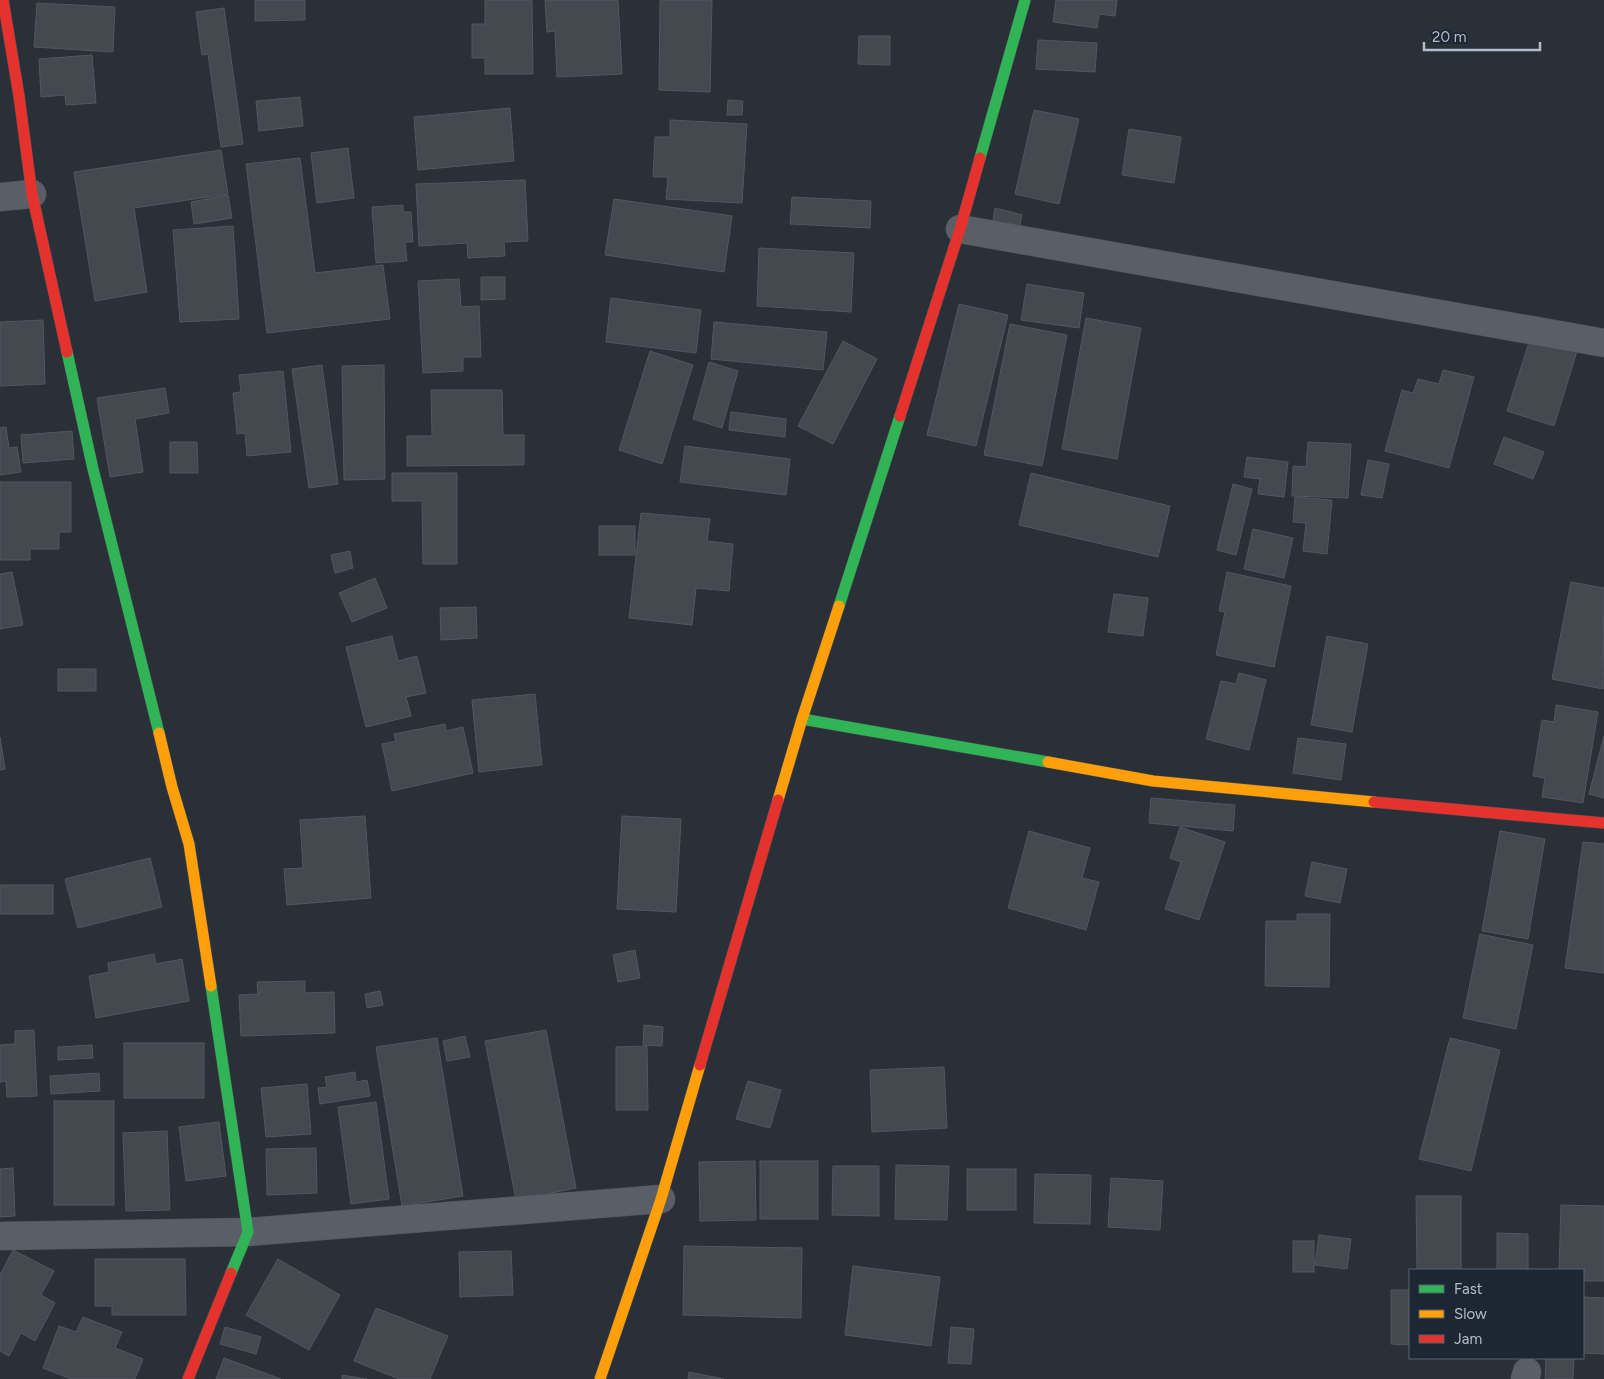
<svg xmlns="http://www.w3.org/2000/svg" width="1604" height="1379" font-family="Figtree,sans-serif">
	<rect width="100%" height="100%" fill="#2a3038"/>
	<!-- building -->
	<g fill="#444950" stroke="#52575f">
		<polygon points="255,0 305,0 305,20 255,21"/>
		<polygon points="485,0 532,0 533,74 485,74 485,58 472,58 472,24 485,24"/>
		<polygon points="545,0 618,0 622,74 557,77 555,31 547,32"/>
		<polygon points="660,0 712,0 710,92 659,90"/>
		<polygon points="1056,0 1117,0 1115,16 1099,14 1097,28 1053,22"/>
		<polygon points="37,3 115,7 113,52 34,47"/>
		<polygon points="224,8 243,144 221,147 208,54 202,55 196,12"/>
		<polygon points="859,36 890,36 890,65 858,64"/>
		<polygon points="1038,40 1097,43 1095,72 1036,69"/>
		<polygon points="92,55 96,103 66,105 65,95 41,97 39,59"/>
		<polygon points="300,97 303,126 259,131 256,101"/>
		<polygon points="728,100 743,101 742,115 727,115"/>
		<polygon points="510,108 514,161 418,170 414,117"/>
		<polygon points="1034,110 1079,119 1059,204 1015,194"/>
		<polygon points="670,120 747,124 742,203 666,199 668,177 653,177 655,137 670,137"/>
		<polygon points="1129,129 1181,137 1174,183 1122,175"/>
		<polygon points="348,148 354,198 317,203 311,153"/>
		<polygon points="221,150 228,194 134,208 147,292 95,301 74,172"/>
		<polygon points="300,158 315,273 383,265 390,319 267,333 246,164"/>
		<polygon points="525,180 528,241 504,242 505,256 468,258 467,243 419,246 416,184"/>
		<polygon points="228,195 232,218 194,224 191,202"/>
		<polygon points="792,197 871,201 870,228 790,224"/>
		<polygon points="614,199 732,216 724,272 605,255"/>
		<polygon points="403,205 403,212 411,212 413,242 405,242 407,261 376,263 372,207"/>
		<polygon points="995,208 1022,215 1018,233 992,227"/>
		<polygon points="233,226 239,319 180,322 173,230"/>
		<polygon points="759,248 854,253 851,312 757,306"/>
		<polygon points="481,277 505,277 505,299 481,300"/>
		<polygon points="459,279 461,307 479,306 481,357 463,357 463,371 423,373 418,281"/>
		<polygon points="1027,284 1084,293 1079,328 1021,320"/>
		<polygon points="611,298 701,310 696,353 606,342"/>
		<polygon points="959,304 1008,315 976,446 927,435"/>
		<polygon points="1086,318 1141,328 1117,459 1062,449"/>
		<polygon points="43,320 45,384 0,386 0,322"/>
		<polygon points="714,322 827,332 823,370 711,359"/>
		<polygon points="1010,324 1067,335 1042,466 984,455"/>
		<polygon points="1532,333 1578,348 1554,426 1507,411"/>
		<polygon points="843,341 877,359 833,444 798,426"/>
		<polygon points="650,351 693,365 662,464 619,450"/>
		<polygon points="709,362 738,371 722,428 693,419"/>
		<polygon points="322,365 338,484 309,488 292,369"/>
		<polygon points="384,365 385,479 344,480 342,366"/>
		<polygon points="1443,370 1474,377 1449,468 1385,451 1402,390 1413,393 1418,379 1439,384"/>
		<polygon points="283,371 291,452 247,456 245,433 237,434 233,393 241,392 239,375"/>
		<polygon points="165,388 169,413 135,419 143,472 110,477 97,398"/>
		<polygon points="431,390 502,390 503,435 524,435 524,465 407,466 407,436 432,436"/>
		<polygon points="731,412 786,419 785,437 729,430"/>
		<polygon points="6,427 9,448 17,447 21,472 0,475 0,428"/>
		<polygon points="72,431 74,459 23,463 21,435"/>
		<polygon points="1504,437 1544,452 1533,479 1494,464"/>
		<polygon points="170,442 197,442 198,473 170,473"/>
		<polygon points="1308,442 1351,444 1348,498 1292,496 1293,466 1306,467"/>
		<polygon points="685,446 790,459 786,495 680,482"/>
		<polygon points="1247,457 1288,462 1284,497 1258,494 1260,479 1244,477"/>
		<polygon points="1368,460 1389,464 1382,498 1361,495"/>
		<polygon points="392,473 457,473 457,564 423,564 422,501 392,501"/>
		<polygon points="1031,473 1170,506 1158,557 1019,525"/>
		<polygon points="0,482 71,482 71,532 59,532 59,549 30,549 30,560 0,560"/>
		<polygon points="1233,484 1252,489 1236,555 1217,550"/>
		<polygon points="1295,497 1332,500 1327,554 1303,551 1306,523 1293,522"/>
		<polygon points="641,513 710,519 707,541 733,544 729,591 696,588 692,625 629,618"/>
		<rect x="599" y="526" width="36" height="29"/>
		<polygon points="1253,529 1293,538 1284,578 1244,569"/>
		<polygon points="350,551 353,568 335,573 331,555"/>
		<polygon points="12,572 23,625 0,629 0,574"/>
		<polygon points="1227,572 1291,586 1274,667 1216,655 1225,612 1219,611"/>
		<polygon points="375,578 387,608 352,622 339,593"/>
		<polygon points="1571,582 1604,588 1603,689 1552,679"/>
		<polygon points="1114,594 1148,598 1143,636 1108,632"/>
		<polygon points="476,607 477,638 441,640 440,608"/>
		<polygon points="392,636 398,661 417,656 426,693 406,697 411,716 366,727 346,647"/>
		<polygon points="1327,636 1368,644 1352,732 1311,725"/>
		<rect x="58" y="669" width="38" height="22"/>
		<polygon points="1239,673 1266,680 1249,750 1206,739 1221,681 1236,684"/>
		<polygon points="535,694 542,765 479,772 472,700"/>
		<polygon points="1556,705 1598,712 1583,803 1542,797 1545,778 1533,776 1542,720 1554,722"/>
		<polygon points="445,724 446,731 463,727 473,773 392,791 382,744 396,741 394,734"/>
		<polygon points="1604,736 1604,798 1589,794"/>
		<polygon points="0,737 5,769 0,770"/>
		<polygon points="1298,738 1346,744 1341,780 1293,773"/>
		<polygon points="1151,798 1235,805 1233,831 1149,823"/>
		<polygon points="365,816 371,898 287,905 284,869 303,868 300,820"/>
		<polygon points="622,816 681,819 676,912 617,909"/>
		<polygon points="1180,827 1225,842 1199,920 1165,909 1181,862 1170,858"/>
		<polygon points="1029,831 1090,848 1082,878 1099,882 1086,930 1008,908"/>
		<polygon points="1500,831 1545,839 1528,939 1482,931"/>
		<polygon points="1583,842 1604,844 1604,973 1565,968"/>
		<polygon points="150,858 162,907 78,928 65,879"/>
		<polygon points="1312,862 1347,869 1340,903 1305,896"/>
		<rect x="0" y="885" width="53" height="29"/>
		<polygon points="1297,914 1330,914 1329,987 1265,986 1266,921 1297,921"/>
		<polygon points="1480,934 1533,945 1516,1029 1463,1018"/>
		<polygon points="635,950 640,978 618,982 613,955"/>
		<polygon points="154,954 156,964 182,959 189,1001 96,1018 89,976 109,972 108,963"/>
		<polygon points="305,981 305,993 334,992 335,1033 241,1036 239,995 258,994 257,982"/>
		<polygon points="380,991 383,1005 367,1008 365,994"/>
		<polygon points="644,1025 663,1027 662,1046 643,1045"/>
		<polygon points="34,1030 37,1096 7,1097 6,1081 0,1082 0,1045 15,1044 15,1031"/>
		<polygon points="546,1030 576,1188 516,1200 485,1041"/>
		<polygon points="465,1036 470,1057 447,1061 443,1041"/>
		<polygon points="437,1038 463,1196 402,1206 376,1047"/>
		<polygon points="1450,1038 1500,1050 1471,1171 1419,1159"/>
		<rect x="124" y="1043" width="80" height="55"/>
		<polygon points="92,1045 93,1058 58,1060 58,1047"/>
		<polygon points="647,1046 648,1110 616,1110 616,1047"/>
		<polygon points="944,1067 947,1128 872,1132 870,1070"/>
		<polygon points="355,1072 356,1082 367,1080 370,1096 320,1104 318,1088 327,1087 325,1077"/>
		<polygon points="99,1073 100,1091 51,1094 50,1076"/>
		<polygon points="748,1081 781,1090 770,1128 736,1119"/>
		<polygon points="307,1084 311,1134 266,1137 261,1088"/>
		<rect x="54" y="1101" width="60" height="104"/>
		<polygon points="376,1102 389,1199 351,1204 338,1107"/>
		<polygon points="219,1122 226,1176 186,1181 179,1127"/>
		<polygon points="167,1131 170,1210 126,1211 123,1133"/>
		<polygon points="316,1148 317,1193 267,1195 266,1149"/>
		<polygon points="755,1161 756,1220 700,1221 699,1162"/>
		<rect x="760" y="1161" width="58" height="58"/>
		<polygon points="896,1165 949,1166 947,1220 895,1219"/>
		<polygon points="833,1166 879,1166 879,1216 832,1215"/>
		<polygon points="13,1168 15,1216 0,1217 0,1169"/>
		<rect x="967" y="1169" width="49" height="41"/>
		<polygon points="1035,1174 1091,1175 1090,1224 1034,1223"/>
		<polygon points="1111,1178 1163,1181 1160,1230 1108,1227"/>
		<polygon points="1416,1196 1461,1196 1461,1270 1417,1270"/>
		<polygon points="1561,1205 1604,1206 1604,1281 1583,1281 1583,1270 1559,1270"/>
		<polygon points="1497,1233 1528,1234 1528,1270 1497,1270"/>
		<polygon points="1319,1235 1351,1239 1347,1269 1315,1265"/>
		<rect x="1293" y="1241" width="21" height="31"/>
		<polygon points="684,1246 802,1248 801,1318 683,1315"/>
		<polygon points="13,1250 54,1271 41,1295 55,1303 35,1341 21,1333 9,1356 0,1351 0,1275"/>
		<polygon points="511,1251 513,1295 460,1297 459,1252"/>
		<polygon points="95,1259 185,1259 186,1315 112,1315 112,1306 95,1306"/>
		<polygon points="278,1259 340,1295 309,1350 246,1315"/>
		<polygon points="853,1266 940,1277 931,1346 845,1335"/>
		<polygon points="1391,1290 1410,1290 1410,1345 1391,1344"/>
		<polygon points="1583,1297 1604,1298 1604,1354 1583,1353"/>
		<polygon points="376,1308 448,1336 430,1379 399,1379 354,1361"/>
		<polygon points="83,1317 122,1332 115,1348 143,1359 135,1379 71,1379 43,1368 59,1326 76,1332"/>
		<polygon points="225,1327 261,1337 256,1354 220,1344"/>
		<polygon points="951,1327 974,1329 971,1364 948,1363"/>
		<polygon points="224,1358 281,1379 216,1379"/>
		<polygon points="1546,1358 1574,1358 1573,1379 1545,1379"/>
		<polygon points="689,1372 724,1379 688,1379"/>
		<polygon points="342,1375 367,1379 342,1379"/>
	</g>
	<g fill="none" stroke-linecap="round" stroke-linejoin="round">
		<defs>
			<g id="street">
				<polyline points="0,197 32,194"/>
				<polyline points="960,229 1604,343"/>
				<polyline points="0,1236 248,1232 661,1199"/>
				<polyline points="1525,1379 1527,1372"/>
			</g>
			<g id="fast">
				<polyline points="980,158 1025,0"/>
				<polyline points="67,352 93,469 159,733"/>
				<polyline points="839,606 900,416"/>
				<polyline points="802,719 1048,762"/>
				<polyline points="211,986 248,1232 231,1273"/>
			</g>
			<g id="slow">
				<polyline points="159,733 172,787 189,844 211,986"/>
				<polyline points="1048,762 1153,781 1374,802"/>
				<polyline points="778,800 802,719 839,606"/>
				<polyline points="600,1379 661,1199 700,1065"/>
			</g>
			<g id="jam">
				<polyline points="3,0 19,96 32,194 67,352"/>
				<polyline points="900,416 960,229 980,158"/>
				<polyline points="1374,802 1604,823"/>
				<polyline points="700,1065 778,800"/>
				<polyline points="188,1379 231,1273"/>
			</g>
		</defs>
		<!-- street casing -->
		<use href="#street" stroke="#484c53" stroke-width="29"/>
		<!-- fast casing -->
		<use href="#fast" stroke="#484c53" stroke-width="12"/>
		<!-- slow casing -->
		<use href="#slow" stroke="#484c53" stroke-width="12"/>
		<!-- jam casing -->
		<use href="#jam" stroke="#484c53" stroke-width="12"/>
		<!-- street -->
		<use href="#street" stroke="#5a5e66" stroke-width="28"/>
		<!-- fast -->
		<use href="#fast" stroke="#30b455" stroke-width="11"/>
		<!-- slow -->
		<use href="#slow" stroke="#ff9f0a" stroke-width="11"/>
		<!-- jam -->
		<use href="#jam" stroke="#e5322d" stroke-width="11"/>
	</g>
	<!-- legend -->
	<rect x="1409" y="1269" width="175" height="90" fill="#1d2633" stroke="#59626f"/>
	<rect x="1419" y="1285" width="25" height="8" fill="#30b455" stroke="#59626f"/>
	<text x="1454" y="1294" font-size="15" fill="#b4bcc9">Fast</text>
	<rect x="1419" y="1310" width="25" height="8" fill="#ff9f0a" stroke="#59626f"/>
	<text x="1454" y="1319" font-size="15" fill="#b4bcc9">Slow</text>
	<rect x="1419" y="1335" width="25" height="8" fill="#e5322d" stroke="#59626f"/>
	<text x="1454" y="1344" font-size="15" fill="#b4bcc9">Jam</text>
	<!-- scale -->
	<path d="M1424 42v8h116v-8" fill="none" stroke="#b4bcc9" stroke-width="2.5"/>
	<text x="1432" y="42" font-size="15" fill="#b4bcc9" stroke="#1d2633" stroke-width="4" paint-order="stroke">20 m</text>
</svg>
